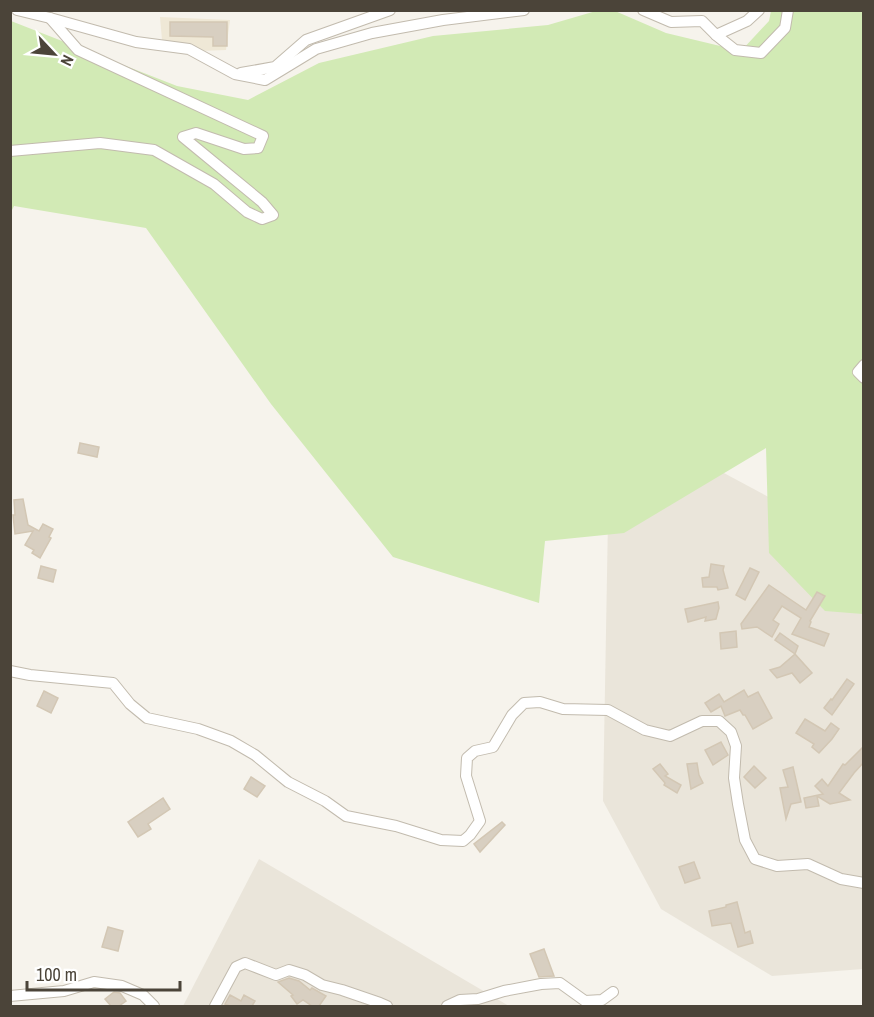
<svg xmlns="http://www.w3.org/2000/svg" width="874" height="1017" font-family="'Archivo Narrow',sans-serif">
	<rect width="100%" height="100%" fill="#f6f3ec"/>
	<!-- residential -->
	<g fill="#eae5da">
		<polygon points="722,472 826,528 863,586 863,969 772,976 661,909 603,801 608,519"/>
		<polygon points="259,859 509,1006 183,1006"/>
	</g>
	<!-- education -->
	<polygon fill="#efe8d6" points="160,17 230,20 226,50 200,51 162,40"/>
	<!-- green -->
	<polygon fill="#d2eab5" points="596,11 615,11 666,33 741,51 769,21 771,11 863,11 863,614 825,611 769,553 766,448 624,533 545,541 539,603 393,557 271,404 146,228 14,206 11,212 11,21 177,86 248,100 319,63 433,36 548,25"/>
	<!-- building -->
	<g fill="#d8cfc1" stroke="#d3c7b4" stroke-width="1.5">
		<polygon points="170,22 227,22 227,46 213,46 213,37 170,36"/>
		<polygon points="80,443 99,447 97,457 78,453"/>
		<polygon points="23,499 28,525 39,531 43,524 53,529 49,537 51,538 40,558 32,553 34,550 25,545 33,531 15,534 13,515 15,515 14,500"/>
		<polygon points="711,564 724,566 723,570 728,588 718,590 717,587 703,587 702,578 709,577"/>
		<polygon points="41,566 56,570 53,582 38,578"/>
		<polygon points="750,568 759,572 745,600 736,595"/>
		<polygon points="769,585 806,610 817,592 825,596 810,621 811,622 809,627 829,634 824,646 792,634 801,618 782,606 773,620 779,624 772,637 757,627 742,629 741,624"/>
		<polygon points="718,602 719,608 716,619 705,621 706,617 688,622 685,609"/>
		<polygon points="736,631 737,647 721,649 720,633"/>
		<polygon points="780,633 798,646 795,654 812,673 800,683 792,673 777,678 770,670 780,667 795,654 775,640"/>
		<polygon points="847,679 854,684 832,715 824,708 831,699 832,700"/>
		<polygon points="744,690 748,697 758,692 772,718 753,729 745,715 743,715 740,710 725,716 721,706 711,712 705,703 719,694 724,702"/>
		<polygon points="44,691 58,698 51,713 37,706"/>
		<polygon points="805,719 825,731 831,723 839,729 832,739 819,753 812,747 814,744 796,733"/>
		<polygon points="721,742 728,755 713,765 705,750"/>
		<polygon points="864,746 864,762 854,773 839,793 850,800 830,804 817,796 819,806 806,808 804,798 823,794 815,786 822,779 828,786 843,764 845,765"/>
		<polygon points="697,763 699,775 703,783 691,789 687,764"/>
		<polygon points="660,764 668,774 665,776 681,785 677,793 664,785 665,783 653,769"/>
		<polygon points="754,766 766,778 755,788 744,777"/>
		<polygon points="793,767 801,802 791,804 786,819 780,788 788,787 783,770"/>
		<polygon points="251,777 265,786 257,797 244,789"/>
		<polygon points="163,798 170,809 148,824 151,829 138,837 128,822"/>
		<polygon points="502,822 505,825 480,852 474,844"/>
		<polygon points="694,862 700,878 685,883 679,867"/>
		<polygon points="737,902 745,933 750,931 753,943 738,947 731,923 712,926 709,911 726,907 726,905"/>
		<polygon points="108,927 123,931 118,951 102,947"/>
		<polygon points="544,949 554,976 539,977 530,954"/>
		<polygon points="289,978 299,981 310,990 312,988 326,996 319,1006 312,1006 303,1000 297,1004 291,996 293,995 278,982"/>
		<polygon points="114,992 120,993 126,1001 119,1006 111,1006 105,999"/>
		<polygon points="230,995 241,1001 244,995 255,1001 252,1006 230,1006 225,1004"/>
	</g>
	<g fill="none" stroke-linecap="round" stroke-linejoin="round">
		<defs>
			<g id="street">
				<polyline points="17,10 50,18 136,42 189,49 235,74 265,80 316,49 372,33 443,20 524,10"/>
				<polyline points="643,10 671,22 702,21 716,35 735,50 761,53 785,28 788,10"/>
				<polyline points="716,35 747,21 759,10"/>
				<polyline points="241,73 275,67 306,40 390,10"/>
				<polyline points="10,151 100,143 154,150 214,184 247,212 262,219 273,215 262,202 183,137 196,133 244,149 258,148 263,136 78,50 50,18"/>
				<polyline points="864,365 858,372 864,378"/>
				<polyline points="10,671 30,675 113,683 130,704 147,718 198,729 231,741 255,755 288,782 325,801 346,816 396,826 441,840 463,841 470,835 480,821 466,776 467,758 475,751 493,747 512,715 524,703 540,702 563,709 608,710 645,730 670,736 702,721 719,721 731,732 736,746 734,778 738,804 745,840 755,859 777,866 808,864 841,879 864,883"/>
				<polyline points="10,996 64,991 94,982 122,986 143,995 154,1006"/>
				<polyline points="215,1006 236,967 245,963 276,975 289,970 305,975 322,985 342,990 380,1003 387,1006"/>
				<polyline points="447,1006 460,1000 478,999 504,991 541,984 560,983 585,1001 602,1000 613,992"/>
			</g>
		</defs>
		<!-- street casing -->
		<use href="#street" stroke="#c2bbae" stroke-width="12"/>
		<!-- street -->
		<use href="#street" stroke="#fff" stroke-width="10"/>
	</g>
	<!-- border -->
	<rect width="874" height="1017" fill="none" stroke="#4b4439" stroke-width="24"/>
	<!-- north arrow -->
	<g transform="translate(54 54) rotate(116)" stroke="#ffffff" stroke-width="4.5" paint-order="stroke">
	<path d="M0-4.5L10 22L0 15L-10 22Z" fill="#4b4439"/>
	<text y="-9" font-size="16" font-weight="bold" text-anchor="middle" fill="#4b4439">N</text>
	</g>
	<!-- scale -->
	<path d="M27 981v9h153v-9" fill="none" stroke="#4b4439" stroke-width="3"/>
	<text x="36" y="981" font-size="18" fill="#4b4439" stroke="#ffffff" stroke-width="4.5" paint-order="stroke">100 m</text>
</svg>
